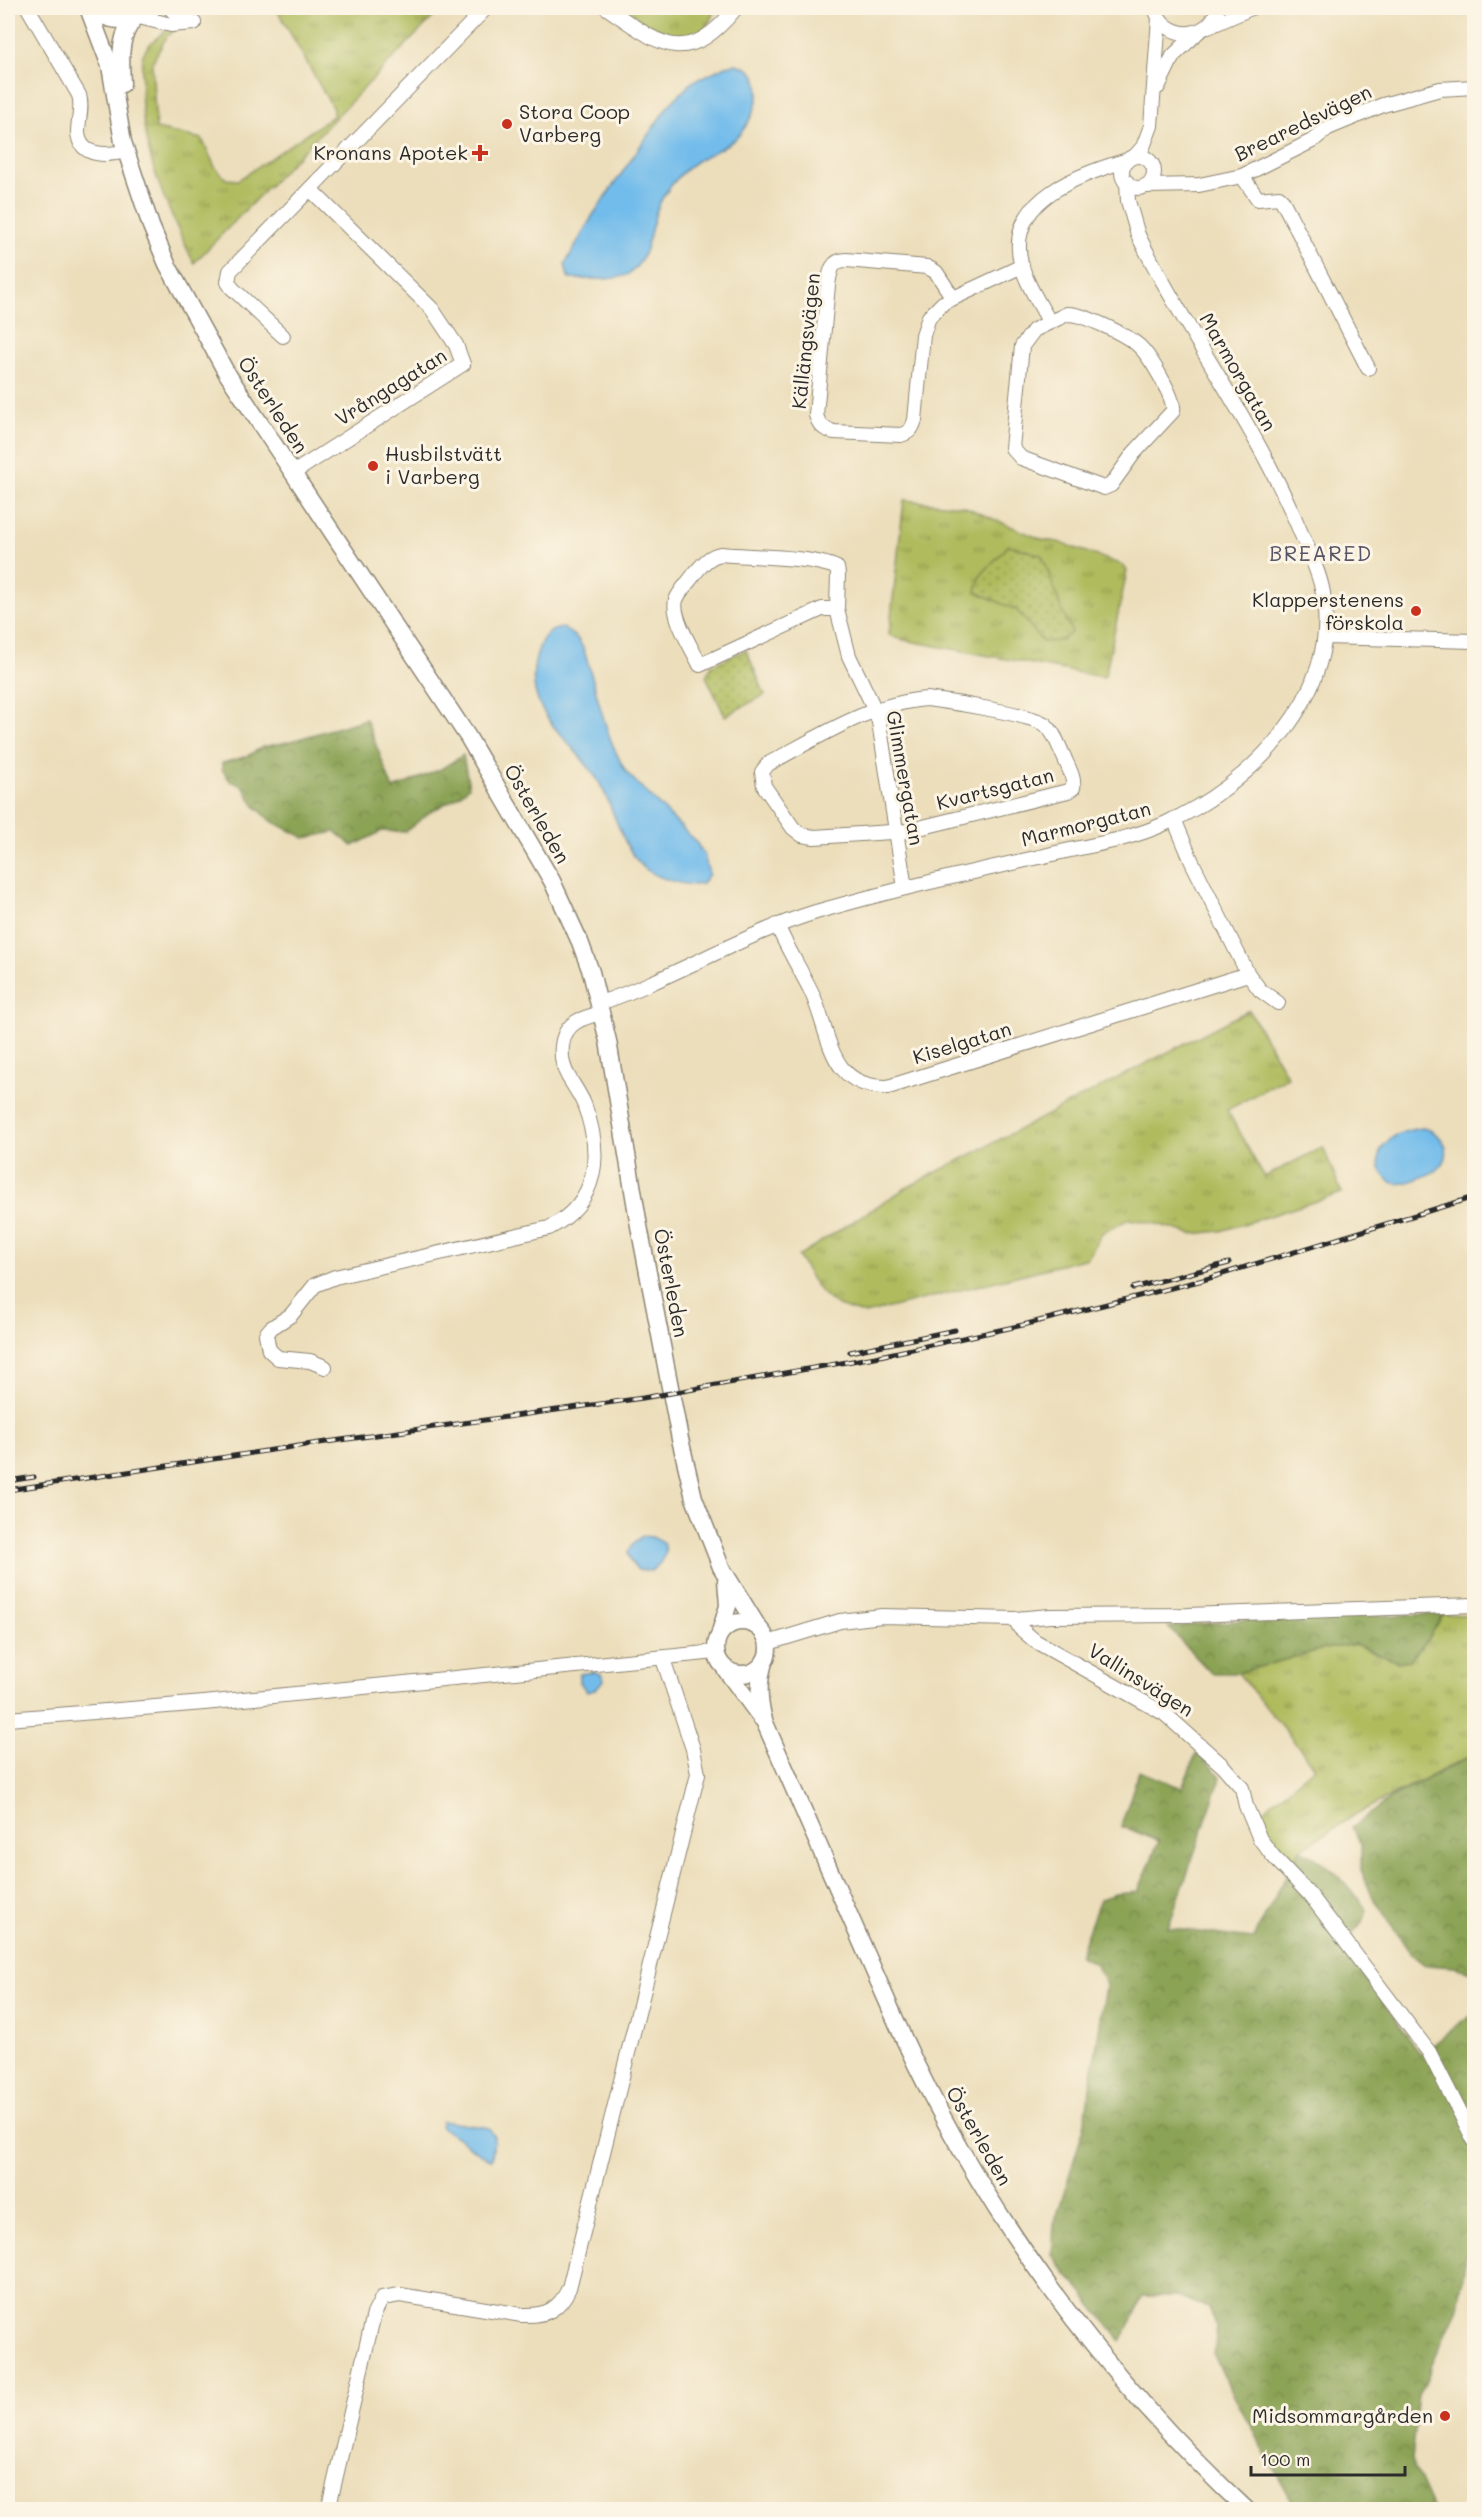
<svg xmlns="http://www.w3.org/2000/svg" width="1482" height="2517" font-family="Mali,sans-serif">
	<defs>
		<pattern id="grass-tufts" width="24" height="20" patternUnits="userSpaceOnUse" patternTransform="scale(1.5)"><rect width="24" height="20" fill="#afbb5d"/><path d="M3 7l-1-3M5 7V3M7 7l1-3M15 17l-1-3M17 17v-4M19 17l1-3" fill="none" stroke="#8f984d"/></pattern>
		<pattern id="forest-crowns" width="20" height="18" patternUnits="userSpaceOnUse" patternTransform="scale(1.5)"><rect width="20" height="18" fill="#8ba354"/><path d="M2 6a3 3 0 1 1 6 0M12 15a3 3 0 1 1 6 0" fill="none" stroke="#728546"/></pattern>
		<pattern id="park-dots" width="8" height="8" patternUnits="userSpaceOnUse" patternTransform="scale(1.5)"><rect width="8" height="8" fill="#afbb5d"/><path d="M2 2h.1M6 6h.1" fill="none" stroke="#8f984d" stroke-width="1.8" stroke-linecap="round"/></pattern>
	</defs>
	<rect width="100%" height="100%" fill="#fcf5e5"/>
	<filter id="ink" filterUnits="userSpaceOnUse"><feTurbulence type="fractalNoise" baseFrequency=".0167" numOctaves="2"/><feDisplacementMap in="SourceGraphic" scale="12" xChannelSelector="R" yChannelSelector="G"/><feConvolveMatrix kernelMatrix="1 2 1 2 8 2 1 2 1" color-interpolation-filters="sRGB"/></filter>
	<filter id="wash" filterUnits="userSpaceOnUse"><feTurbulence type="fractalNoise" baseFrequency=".008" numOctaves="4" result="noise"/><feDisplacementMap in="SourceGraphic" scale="24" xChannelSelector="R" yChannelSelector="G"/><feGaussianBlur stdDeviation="1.35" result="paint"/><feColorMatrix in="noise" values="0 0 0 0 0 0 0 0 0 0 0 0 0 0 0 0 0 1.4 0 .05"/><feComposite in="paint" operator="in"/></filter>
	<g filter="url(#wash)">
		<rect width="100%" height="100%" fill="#ecdebb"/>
		<!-- grass -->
		<g fill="url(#grass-tufts)" stroke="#6d7344" stroke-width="1.5">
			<path d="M186,8H203L167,36L152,63L156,129L202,139L215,167L226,179L238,180L333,116V109L276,8H442L194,263C166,207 137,143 142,78C142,71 141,62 143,55C148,39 178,27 186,8Z"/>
			<path d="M621,8H715C697,66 651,28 621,8Z"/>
			<polygon points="904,500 963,506 1043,540 1058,542 1123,565 1127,571 1105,676 1102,677 899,639 889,635"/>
			<path d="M1249,1010L1288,1077L1227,1110L1264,1177L1323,1147L1342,1193L1221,1231L1191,1234L1157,1224L1129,1219L1102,1233L1088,1258L865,1314C824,1306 818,1290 798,1256L906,1188Z"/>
			<polygon points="1443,1614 1474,1615 1474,1754 1356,1814 1300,1850 1294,1865 1268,1840 1256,1816 1315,1767 1238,1673 1319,1650 1355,1644 1397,1662 1429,1638"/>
		</g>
		<!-- forest -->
		<g fill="url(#forest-crowns)" stroke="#5b6740" stroke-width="1.5">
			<polygon points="366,719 393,789 441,769 463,755 469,787 456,798 430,812 405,832 382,831 353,846 335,832 305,838 271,821 254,805 243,786 230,781 222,769 222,763 248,756 262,747 288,742"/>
			<polygon points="1443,1614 1429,1638 1410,1660 1397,1662 1355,1644 1319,1650 1238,1673 1211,1673 1168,1627 1255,1619"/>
			<path d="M1196,1754L1208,1763L1221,1777L1168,1928L1253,1939L1300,1850C1332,1864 1346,1883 1367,1910L1361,1924L1343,1946L1421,2055L1455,2027L1474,2014V2251L1466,2256L1458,2307L1418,2396L1411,2460L1433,2509H1296L1229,2387L1214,2355L1217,2327L1209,2308L1175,2296H1142L1135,2315L1121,2341L1052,2255L1054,2225L1084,2127L1106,1985L1095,1963L1079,1956L1100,1899L1115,1894L1138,1892L1159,1841L1121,1826L1139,1771L1182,1788Z"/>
			<polygon points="1474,1754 1474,1973 1454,1967 1425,1965 1411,1954 1372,1896 1361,1870 1361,1845 1352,1827 1391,1798"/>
		</g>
		<!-- park -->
		<g fill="url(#park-dots)" stroke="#6d7344" stroke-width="1.5">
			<polygon points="1009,545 1041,555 1044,560 1062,611 1072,632 1060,641 1043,642 1017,610 976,592 980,576"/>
			<polygon points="746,650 765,695 725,716 706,676 712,665"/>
		</g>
		<!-- water -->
		<g fill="#72bceb" stroke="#4e748b" stroke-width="1.5">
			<path d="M736,64C773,72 757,113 740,134C730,146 710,153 697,161C683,170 672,183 663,197C648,220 653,255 630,273C620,281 586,279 571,279L568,277L565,264L593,215L668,106L692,82L726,66Z"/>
			<path d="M563,628L577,638L583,648C598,690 603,735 627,773L696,842L704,855L709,874L702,884C685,887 655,878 642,866C621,845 614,809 600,784C574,737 517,714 538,651C542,637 549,629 563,628Z"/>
			<path d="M1423,1128C1442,1132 1456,1153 1438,1169C1432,1174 1424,1176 1417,1179C1410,1182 1402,1185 1394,1183C1388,1181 1384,1176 1381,1170C1371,1143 1400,1130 1423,1128Z"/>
			<polygon points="642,1536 652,1537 664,1543 666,1552 660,1563 651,1571 638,1570 631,1562 628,1553 632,1545"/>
			<polygon points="594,1672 601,1674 604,1680 594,1690 587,1692 579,1681 579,1674"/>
			<polygon points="441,2121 489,2128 494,2136 492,2159 490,2160 444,2129 440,2126"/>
		</g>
	</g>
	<g filter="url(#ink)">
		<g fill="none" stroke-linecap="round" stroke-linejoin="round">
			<defs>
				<g id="minor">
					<path d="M28,8L79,95C83,108 78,119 78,132C79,159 110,155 127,151"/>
					<polyline points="170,8 178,16 194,23"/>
					<path d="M607,8C661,45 686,69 736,8"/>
					<path d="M1155,8C1164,41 1209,42 1218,8"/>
					<polyline points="139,17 171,25 194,23"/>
					<polyline points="1208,27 1251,8"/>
					<polyline points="1158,87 1173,56 1199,31"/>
					<polyline points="1135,156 1143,147 1151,126 1159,18"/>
					<circle cx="1138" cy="172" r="16"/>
					<polyline points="1242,176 1258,199 1279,197 1282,200 1368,368"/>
					<polyline points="1145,186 1199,185 1242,176 1312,141 1328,128 1383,105 1440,89 1474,87"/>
					<path d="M953,298L936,272L927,267L846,260C831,260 830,273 828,285L816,415C819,425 823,429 834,432L901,435C910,432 912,429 915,420L923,335L929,317L943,303L1022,266"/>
					<path d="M1067,314C1082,313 1127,335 1139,346C1149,355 1176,399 1173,411L1134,453L1111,485L1104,488L1021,458L1012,448L1022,346L1034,330Z"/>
					<path d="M1049,321C1039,303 1026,283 1021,263C1005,199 1081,174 1128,160"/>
					<polyline points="283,336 232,288 228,282 230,271 486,8"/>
					<polyline points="293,473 463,364 456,345 432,309 310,189"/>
					<path d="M837,609L838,574L837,568C812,556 750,557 721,554C709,556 703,564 695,573C689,582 680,590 676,600C671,616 693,650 700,665L822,609H837L849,656L875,710L879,722L905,888"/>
					<polyline points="1325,637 1474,641"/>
					<path d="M927,699C950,702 1031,714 1046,725C1055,733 1059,747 1064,757C1068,767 1075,778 1073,788L1068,791L907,831L814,837L802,835L793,828L764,786L762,772L768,764C817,738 870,703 927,699Z"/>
					<polyline points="1174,819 1192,862 1248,974 1260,990 1278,1003"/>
					<path d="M777,925C787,948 800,969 811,991C831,1033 827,1088 888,1087L1248,974"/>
					<path d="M600,1003C674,978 741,935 816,912C891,890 968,873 1044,856C1084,846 1127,841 1164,824C1249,787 1342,695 1323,593C1319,570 1307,548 1298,526C1255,424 1187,334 1138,235L1128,201L1127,182"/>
					<path d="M325,1367L310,1361L278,1358L269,1350L266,1334L271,1328L291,1315L315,1285L335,1277L549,1228C599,1202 603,1154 584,1104C580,1094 573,1085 568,1076C559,1060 558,1033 576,1022C584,1017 594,1015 602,1013"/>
					<polyline points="1015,1619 1020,1628 1035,1641 1165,1714 1223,1766 1242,1788 1246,1806 1260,1839 1273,1856 1311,1896 1429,2052 1474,2140"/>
					<polyline points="768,1643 840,1621 882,1616 1015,1619 1050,1616 1188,1615 1474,1605"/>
					<polyline points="8,1719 204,1703 716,1652"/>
					<path d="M328,2510L374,2314L382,2298L400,2295L522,2315C546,2316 559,2310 569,2288L698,1774L693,1749L663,1659"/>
				</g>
				<g id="major">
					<polyline points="88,8 110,66 123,142 151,226 167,264 226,372 468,737 552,881 580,942 591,972 608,1041 639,1226 680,1439 694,1498 721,1567 758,1627"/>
					<path d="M91,8C109,24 134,24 153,8"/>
					<path d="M122,84C121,60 118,38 134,19"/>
					<circle cx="742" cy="1648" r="26"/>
					<polyline points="720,1632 728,1606 726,1580"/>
					<path d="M764,1662C758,1683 758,1701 765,1723L903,2037C984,2214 1104,2377 1247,2510"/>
					<polyline points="725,1669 761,1718"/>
				</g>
			</defs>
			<!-- minor casing -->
			<use href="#minor" stroke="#8c8473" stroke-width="16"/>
			<!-- major casing -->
			<use href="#major" stroke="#8c8473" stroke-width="19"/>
			<!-- minor -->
			<use href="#minor" stroke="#fff" stroke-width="14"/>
			<!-- major -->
			<use href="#major" stroke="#fff" stroke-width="16"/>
			<defs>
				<g id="rail">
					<polyline points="1133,1288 1229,1263"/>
					<polyline points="850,1352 955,1330"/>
					<polyline points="8,1481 34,1477"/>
					<polyline points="8,1490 312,1444 643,1398 875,1357 1023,1325 1203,1280 1474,1197"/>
				</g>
			</defs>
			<!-- rail casing -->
			<use href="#rail" stroke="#2b2b2b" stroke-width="5"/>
			<!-- rail -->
			<use href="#rail" stroke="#fcf5e5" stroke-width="3" stroke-dasharray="9" stroke-linecap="butt"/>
		</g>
	</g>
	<!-- markers -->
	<g fill="#c8321e" stroke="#fcf5e5" stroke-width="2">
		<circle cx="507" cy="124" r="6"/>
		<path d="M477 144h6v6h6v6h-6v6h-6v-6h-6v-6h6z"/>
		<circle cx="373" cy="466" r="6"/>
		<circle cx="1416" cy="611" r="6"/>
		<circle cx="1445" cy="2416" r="6"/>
	</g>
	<g text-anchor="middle" stroke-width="6" stroke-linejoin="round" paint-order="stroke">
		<!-- poi labels -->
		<g font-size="20" fill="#2b2b2b" stroke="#fcf5e5" text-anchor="end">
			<text x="519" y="119" text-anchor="start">Stora Coop<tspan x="519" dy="23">Varberg</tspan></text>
			<text x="468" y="160">Kronans Apotek</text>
			<text x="385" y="461" text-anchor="start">Husbilstvätt<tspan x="385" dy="23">i Varberg</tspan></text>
			<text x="1404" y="607">Klapperstenens<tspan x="1404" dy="23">förskola</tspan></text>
			<text x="1433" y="2423">Midsommargården</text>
		</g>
		<!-- street labels -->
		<g font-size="20" fill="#2b2b2b" stroke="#fcf5e5">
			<text transform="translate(1303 123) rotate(-26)" y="7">Brearedsvägen</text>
			<text transform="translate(806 341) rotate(-84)" y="7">Källängsvägen</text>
			<text transform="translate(1238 372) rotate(60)" y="7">Marmorgatan</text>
			<text transform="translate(391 387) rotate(-32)" y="7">Vrångagatan</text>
			<text transform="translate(273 405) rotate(57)" y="7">Österleden</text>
			<text transform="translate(905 778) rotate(80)" y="7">Glimmergatan</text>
			<text transform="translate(995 789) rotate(-14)" y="7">Kvartsgatan</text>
			<text transform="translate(537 814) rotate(60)" y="7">Österleden</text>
			<text transform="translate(1086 824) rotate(-14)" y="7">Marmorgatan</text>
			<text transform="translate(962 1043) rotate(-17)" y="7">Kiselgatan</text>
			<text transform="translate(671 1283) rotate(79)" y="7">Österleden</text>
			<text transform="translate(1141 1680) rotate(32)" y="7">Vallinsvägen</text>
			<text transform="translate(979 2136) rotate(60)" y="7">Österleden</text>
		</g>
		<!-- neighbourhood labels -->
		<g font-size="21" letter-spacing="1.5" fill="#575466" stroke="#fcf5e5">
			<text x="1321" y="561">BREARED</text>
		</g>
	</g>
	<!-- margin -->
	<rect width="1482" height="2517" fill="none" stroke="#fcf5e5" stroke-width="30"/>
	<!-- scale -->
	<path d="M1251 2466v9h154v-9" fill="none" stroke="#2b2b2b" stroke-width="3"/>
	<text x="1260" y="2466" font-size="18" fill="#2b2b2b" stroke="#fcf5e5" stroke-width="4.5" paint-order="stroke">100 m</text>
</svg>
